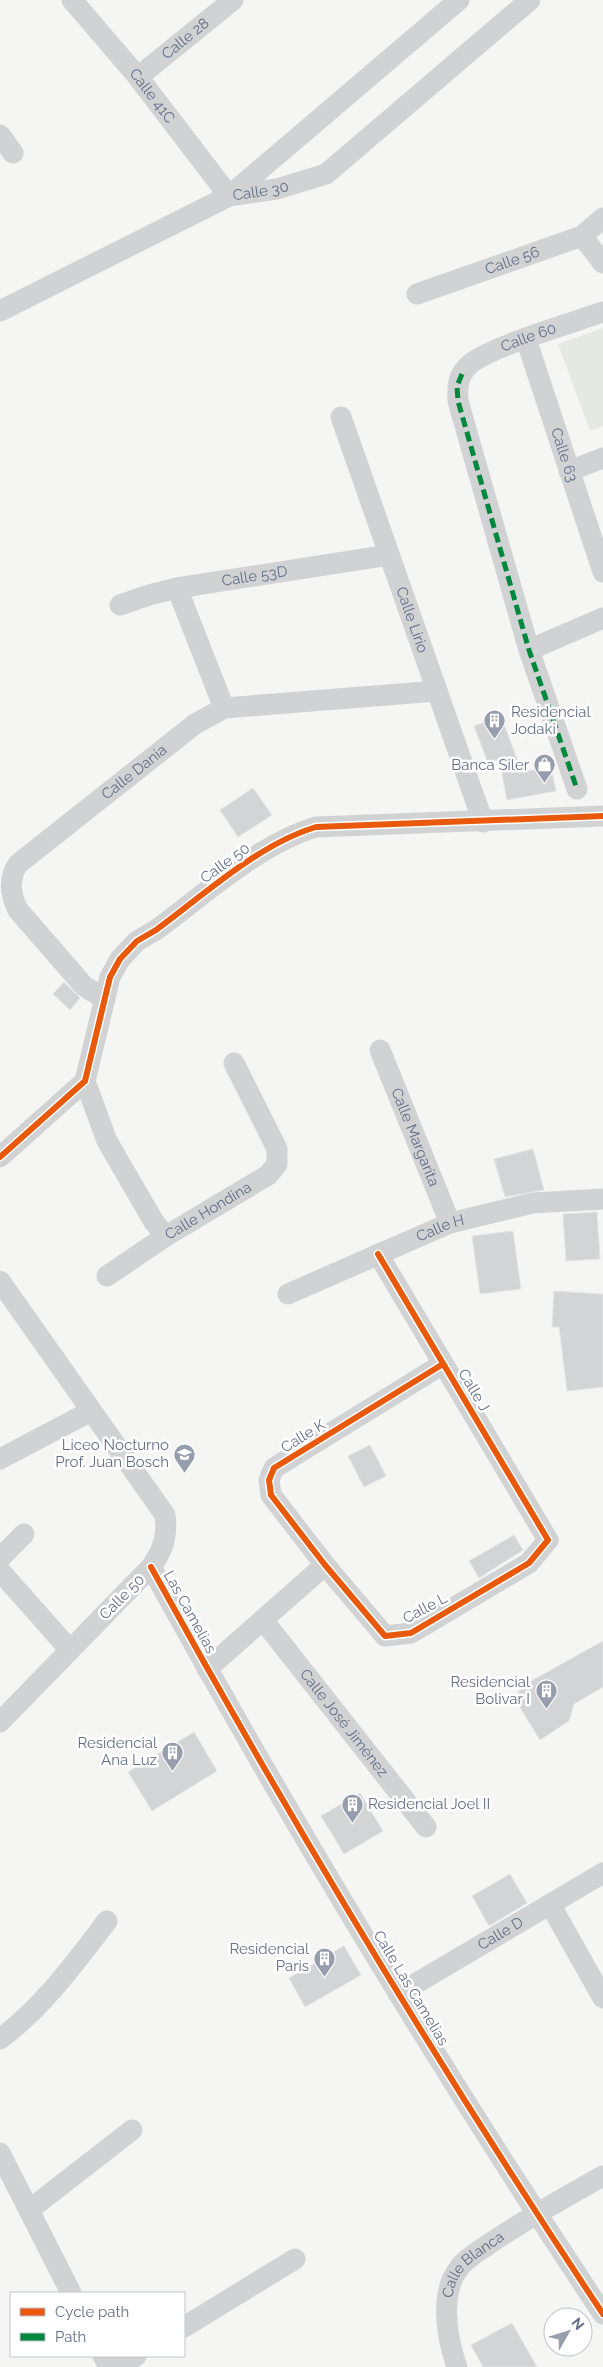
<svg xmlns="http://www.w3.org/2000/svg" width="603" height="2367" font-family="Raleway,sans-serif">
	<rect width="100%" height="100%" fill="#f5f6f4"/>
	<!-- green -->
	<polygon fill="#e4e9e2" points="603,328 603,426 590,431 558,344"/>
	<!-- building -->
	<g fill="#d3d4d5" stroke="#e4e5e4">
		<polygon points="501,716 522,772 551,767 556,791 507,800 499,759 488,763 474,726"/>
		<polygon points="253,788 272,815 238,837 220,810"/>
		<polygon points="64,982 80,998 70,1010 53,994"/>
		<polygon points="533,1149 544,1190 505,1197 494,1159"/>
		<polygon points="597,1212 600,1259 566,1261 563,1214"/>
		<polygon points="513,1231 521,1289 480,1294 472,1236"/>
		<polygon points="554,1291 603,1294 603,1387 567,1391 559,1327 552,1327"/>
		<polygon points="370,1445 386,1476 364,1487 348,1456"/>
		<polygon points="514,1535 523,1550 479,1578 469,1561"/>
		<polygon points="603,1641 603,1687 574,1704 569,1721 540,1740 514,1698 524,1685"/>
		<polygon points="194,1732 217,1771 152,1811 128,1772"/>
		<polygon points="360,1793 383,1831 344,1854 321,1816"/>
		<polygon points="510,1874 527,1903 489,1926 472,1896"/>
		<polygon points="344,1946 361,1975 305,2007 289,1978"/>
		<polygon points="512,2323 537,2367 483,2367 471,2345"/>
	</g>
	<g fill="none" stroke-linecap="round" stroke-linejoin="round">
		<!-- minor -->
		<g stroke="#d1d2d3" stroke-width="21">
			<path id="s1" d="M72,0L138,77L229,196"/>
			<path id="s2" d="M138,77L233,0"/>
			<polyline points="0,135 13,153"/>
			<path id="s3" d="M229,196L277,189L326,174L530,0"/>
			<polyline points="582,236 603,263"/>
			<path id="s4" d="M417,294L582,236L603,218"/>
			<polyline points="0,311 229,196 459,0"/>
			<path id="s5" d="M526,339L603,572"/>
			<path id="s6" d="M341,417L483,822"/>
			<polyline points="569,471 603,458"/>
			<polyline points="177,588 224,708"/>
			<path id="s7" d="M120,605L149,595L177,588L389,555"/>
			<polyline points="529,650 603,618"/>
			<path id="s8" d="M577,789L529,650L458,401C457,387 458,376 468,366C485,348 575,322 603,312"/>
			<path id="s9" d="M105,999L84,986L18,910C10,894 8,879 18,864L195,724L224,708L437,691"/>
			<path id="s10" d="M380,1050L450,1223"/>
			<path id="s11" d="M85,1081L107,1141L154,1222L166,1236L268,1175L277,1164V1149L234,1063"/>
			<path d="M0,1157L85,1081L110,977L120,959L137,941L156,930C205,894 259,844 316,827L603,816"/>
			<polyline points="378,1254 548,1540 529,1563 411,1633 385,1636 325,1565 271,1495 269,1480 274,1468 443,1364"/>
			<polyline points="107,1276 166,1236"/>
			<path d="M0,1281L165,1515C168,1536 163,1550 151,1567L0,1722"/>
			<path id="s12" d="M288,1294L450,1223L533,1203L603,1199"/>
			<polyline points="0,1459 91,1411"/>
			<polyline points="0,1558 24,1534"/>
			<path d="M151,1567C291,1822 442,2072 603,2314"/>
			<polyline points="0,1571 70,1650"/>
			<path id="s13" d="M263,1620L426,1827"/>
			<polyline points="207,1669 325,1565"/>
			<polyline points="551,1906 603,1998"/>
			<path id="s14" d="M398,1994L603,1873"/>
			<path d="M0,2039C43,2007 74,1964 107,1921"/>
			<polyline points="0,2153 71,2293"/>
			<polyline points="29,2210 132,2130"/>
			<polyline points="184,2327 295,2259"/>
			<polyline points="103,2356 109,2367"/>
			<polyline points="118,2367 136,2356"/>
			<path id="s15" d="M457,2367C447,2339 439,2293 459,2268C467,2257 481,2250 492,2242C528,2218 565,2197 603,2176"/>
		</g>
		<!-- quiet -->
		<polyline stroke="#00873e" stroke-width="5" stroke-dasharray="10 5" stroke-linecap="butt" points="462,374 457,386 458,401 529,650 577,789"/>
		<defs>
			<g id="cycleway">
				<path d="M0,1157L85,1081L110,977L120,959L137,941L156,930C205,894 259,844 316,827L603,816"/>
				<polyline points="378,1254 548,1540 529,1563 411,1633 385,1636 325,1565 271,1495 269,1480 274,1468 443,1364"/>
				<path d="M151,1567C291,1822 442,2072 603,2314"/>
			</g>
		</defs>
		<!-- cycleway casing -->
		<use href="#cycleway" stroke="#fff" stroke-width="9"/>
		<!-- cycleway -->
		<use href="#cycleway" stroke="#e8590c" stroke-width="6"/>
	</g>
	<!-- icons -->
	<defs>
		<symbol id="building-pin" viewBox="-11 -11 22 30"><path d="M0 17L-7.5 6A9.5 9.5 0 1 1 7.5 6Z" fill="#969ead" stroke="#fff"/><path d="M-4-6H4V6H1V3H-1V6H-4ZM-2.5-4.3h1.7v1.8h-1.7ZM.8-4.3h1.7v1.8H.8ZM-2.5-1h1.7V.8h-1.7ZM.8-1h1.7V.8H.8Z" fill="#fff"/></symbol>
		<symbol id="shop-pin" viewBox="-11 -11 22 30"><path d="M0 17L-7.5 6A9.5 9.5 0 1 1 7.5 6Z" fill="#969ead" stroke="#fff"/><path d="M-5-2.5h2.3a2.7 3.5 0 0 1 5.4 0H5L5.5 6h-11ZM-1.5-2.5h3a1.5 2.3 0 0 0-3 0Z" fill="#fff"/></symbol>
		<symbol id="school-pin" viewBox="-11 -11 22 30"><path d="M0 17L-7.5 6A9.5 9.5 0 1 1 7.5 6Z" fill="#969ead" stroke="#fff"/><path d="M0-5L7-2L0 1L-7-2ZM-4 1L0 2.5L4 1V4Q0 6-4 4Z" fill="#fff"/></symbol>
	</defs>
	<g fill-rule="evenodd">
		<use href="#building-pin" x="482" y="708" width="25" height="34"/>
		<use href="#shop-pin" x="532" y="752" width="25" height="34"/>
		<use href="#school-pin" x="172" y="1442" width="25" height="34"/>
		<use href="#building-pin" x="534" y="1678" width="25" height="34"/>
		<use href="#building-pin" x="160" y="1740" width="25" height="34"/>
		<use href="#building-pin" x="340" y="1792" width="25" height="34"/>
		<use href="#building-pin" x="312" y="1946" width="25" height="34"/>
	</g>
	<g text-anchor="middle" stroke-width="5" stroke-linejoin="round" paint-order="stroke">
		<!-- street labels -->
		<g font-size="15" fill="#636f87" stroke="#fff">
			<text dy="5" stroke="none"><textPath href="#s2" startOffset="61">Calle 28</textPath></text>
			<text dy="5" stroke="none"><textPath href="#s1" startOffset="125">Calle 41C</textPath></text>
			<text dy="5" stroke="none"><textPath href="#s3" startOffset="32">Calle 30</textPath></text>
			<text dy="5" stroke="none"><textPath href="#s4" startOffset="101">Calle 56</textPath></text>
			<text dy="5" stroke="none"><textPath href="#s8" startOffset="511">Calle 60</textPath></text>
			<text dy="5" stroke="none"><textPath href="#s5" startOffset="122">Calle 63</textPath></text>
			<text dy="5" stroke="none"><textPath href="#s7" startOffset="138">Calle 53D</textPath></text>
			<text dy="5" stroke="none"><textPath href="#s6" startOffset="215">Calle Lirio</textPath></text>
			<text dy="5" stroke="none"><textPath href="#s9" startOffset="322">Calle Dania</textPath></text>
			<text transform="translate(225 863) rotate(-36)" y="5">Calle 50</text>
			<text dy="5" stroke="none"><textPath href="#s10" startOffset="94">Calle Margarita</textPath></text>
			<text dy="5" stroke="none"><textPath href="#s11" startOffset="225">Calle Hondina</textPath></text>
			<text dy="5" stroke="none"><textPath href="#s12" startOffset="166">Calle H</textPath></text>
			<text transform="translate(474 1390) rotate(59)" y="5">Calle J</text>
			<text transform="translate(303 1436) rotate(-32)" y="5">Calle K</text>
			<text transform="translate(122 1597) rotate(-45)" y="5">Calle 50</text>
			<text transform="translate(425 1608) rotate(-28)" y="5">Calle L</text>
			<text transform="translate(190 1612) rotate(61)" y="5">Las Camelias</text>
			<text dy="5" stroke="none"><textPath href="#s13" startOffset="131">Calle José Jiménez</textPath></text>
			<text dy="5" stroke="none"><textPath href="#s14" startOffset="119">Calle D</textPath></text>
			<text transform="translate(411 1988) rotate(59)" y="5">Calle Las Camelias</text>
			<text dy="5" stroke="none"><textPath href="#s15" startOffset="114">Calle Blanca</textPath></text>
		</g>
		<!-- poi labels -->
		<g font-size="15" fill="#636f87" stroke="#fff" text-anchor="end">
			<text x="511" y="717" text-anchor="start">Residencial<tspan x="511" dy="17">Jodaki</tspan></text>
			<text x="529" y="770">Banca Siler</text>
			<text x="169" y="1450">Liceo Nocturno<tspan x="169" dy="17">Prof. Juan Bosch</tspan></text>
			<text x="530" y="1687">Residencial<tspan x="530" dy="17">Bolivar I</tspan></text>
			<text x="157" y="1748">Residencial<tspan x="157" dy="17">Ana Luz</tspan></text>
			<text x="368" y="1809" text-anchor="start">Residencial Joel II</text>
			<text x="309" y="1954">Residencial<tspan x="309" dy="17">Paris</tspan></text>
		</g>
	</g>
	<!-- legend -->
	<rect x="10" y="2292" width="175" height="65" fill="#ffffff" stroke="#c1c5cf"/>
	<rect x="20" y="2308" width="25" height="8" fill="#e8590c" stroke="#c1c5cf"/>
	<text x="55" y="2317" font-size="15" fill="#636f87">Cycle path</text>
	<rect x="20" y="2333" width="25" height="8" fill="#00873e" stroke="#c1c5cf"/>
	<text x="55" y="2342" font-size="15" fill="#636f87">Path</text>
	<!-- north arrow -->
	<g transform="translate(568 2332) rotate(51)"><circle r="24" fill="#ffffff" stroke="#c1c5cf"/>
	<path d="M0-4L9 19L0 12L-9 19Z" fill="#969ead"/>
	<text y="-8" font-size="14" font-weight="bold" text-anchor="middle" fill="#636f87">N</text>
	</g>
</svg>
